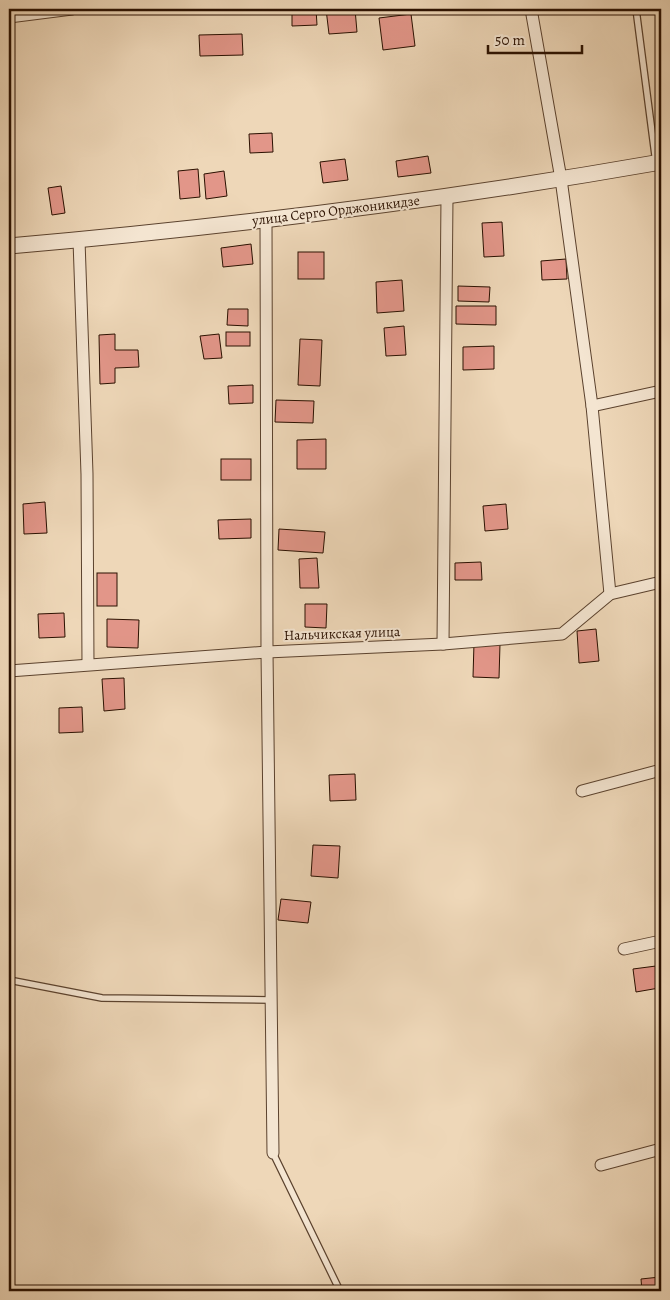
<svg xmlns="http://www.w3.org/2000/svg" width="670" height="1300" font-family="Alegreya,serif">
	<rect width="100%" height="100%" fill="#eed7b8"/>
	<filter id="stains"><feTurbulence type="fractalNoise" baseFrequency=".004" numOctaves="4"/><feColorMatrix values="0 0 0 0 .2 0 0 0 0 .09 0 0 0 0 .02 0 0 0 .5 -.17"/></filter>
	<radialGradient id="worn" r=".72"><stop offset=".6" stop-color="#630" stop-opacity="0"/><stop offset="1" stop-color="#630" stop-opacity=".3"/></radialGradient>
	<!-- building -->
	<g fill="#e29689" stroke="#2a1000">
		<polygon points="292,9 316,9 317,25 292,26"/>
		<polygon points="326,9 355,9 357,32 329,34"/>
		<polygon points="411,14 415,46 383,50 379,18"/>
		<polygon points="242,34 243,55 200,56 199,35"/>
		<polygon points="661,57 661,89 656,58"/>
		<polygon points="272,133 273,152 250,153 249,134"/>
		<polygon points="428,156 431,173 398,177 396,161"/>
		<polygon points="345,159 348,180 323,183 320,162"/>
		<polygon points="198,169 200,197 180,199 178,171"/>
		<polygon points="224,171 227,196 206,199 204,174"/>
		<polygon points="61,186 65,213 52,215 48,188"/>
		<polygon points="502,222 504,256 484,257 482,223"/>
		<polygon points="251,244 253,264 223,267 221,248"/>
		<rect x="298" y="252" width="26" height="27"/>
		<polygon points="566,259 567,279 542,280 541,261"/>
		<polygon points="402,280 404,311 377,313 376,282"/>
		<polygon points="458,286 490,287 489,302 458,301"/>
		<polygon points="456,306 496,306 496,325 456,324"/>
		<polygon points="228,309 248,309 248,326 227,325"/>
		<polygon points="404,326 406,355 386,356 384,328"/>
		<rect x="226" y="332" width="24" height="14"/>
		<polygon points="115,334 115,350 138,350 139,367 115,368 115,383 100,384 99,335"/>
		<polygon points="219,334 222,358 204,359 200,336"/>
		<polygon points="300,339 322,340 320,386 298,385"/>
		<polygon points="494,346 494,369 463,370 463,347"/>
		<polygon points="253,385 253,403 229,404 228,386"/>
		<polygon points="276,400 314,401 313,423 275,422"/>
		<polygon points="326,439 326,469 297,469 297,440"/>
		<rect x="221" y="459" width="30" height="21"/>
		<polygon points="45,502 47,533 24,534 23,504"/>
		<polygon points="506,504 508,529 485,531 483,506"/>
		<polygon points="251,519 251,538 219,539 218,520"/>
		<polygon points="279,529 325,532 323,553 278,550"/>
		<polygon points="317,558 319,588 300,588 299,559"/>
		<polygon points="481,562 482,580 455,580 455,563"/>
		<rect x="97" y="573" width="20" height="33"/>
		<polygon points="305,604 327,604 326,628 305,627"/>
		<polygon points="64,613 65,637 39,638 38,614"/>
		<polygon points="107,619 139,620 138,648 107,647"/>
		<polygon points="596,629 599,661 579,663 577,631"/>
		<polygon points="474,643 500,644 499,678 473,677"/>
		<polygon points="124,678 125,709 104,711 102,679"/>
		<polygon points="82,707 83,732 59,733 59,708"/>
		<polygon points="355,774 356,800 330,801 329,775"/>
		<polygon points="313,845 340,846 338,878 311,876"/>
		<polygon points="281,899 311,902 308,923 278,920"/>
		<polygon points="656,966 659,988 636,992 633,969"/>
		<polygon points="660,1277 661,1291 642,1291 641,1279"/>
	</g>
	<g fill="none" stroke-linecap="round" stroke-linejoin="round">
		<defs>
			<g id="service">
				<polyline points="636,9 656,163"/>
				<polyline points="9,980 102,998 271,1000"/>
				<polyline points="273,1153 340,1291"/>
			</g>
			<g id="minor">
				<polyline points="531,9 561,179 592,406 610,594"/>
				<polyline points="9,17 72,9"/>
				<polyline points="266,219 267,652 273,1153"/>
				<polyline points="79,240 87,474 88,664"/>
				<polyline points="592,406 661,391"/>
				<polyline points="443,644 447,197"/>
				<polyline points="9,671 267,652 443,644 562,634 610,594 661,582"/>
				<polyline points="582,791 661,770"/>
				<polyline points="624,949 661,941"/>
				<polyline points="601,1165 661,1149"/>
			</g>
			<path id="tertiary" d="M9,246C227,227 445,200 661,162"/>
		</defs>
		<!-- service casing -->
		<use href="#service" stroke="#5b422e" stroke-width="8"/>
		<!-- minor casing -->
		<use href="#minor" stroke="#5b422e" stroke-width="13"/>
		<!-- tertiary casing -->
		<use href="#tertiary" stroke="#5b422e" stroke-width="17"/>
		<!-- service -->
		<use href="#service" stroke="#f4e5d1" stroke-width="5.5"/>
		<!-- minor -->
		<use href="#minor" stroke="#f4e5d1" stroke-width="11"/>
		<!-- tertiary -->
		<use href="#tertiary" stroke="#f4e5d1" stroke-width="15"/>
	</g>
	<g text-anchor="middle" stroke-width="4" stroke-linejoin="round" paint-order="stroke">
		<!-- street labels -->
		<g font-size="14" fill="#2a1000" stroke="#f4e5d1">
			<text transform="translate(336 210) rotate(-7)" y="5">улица Серго Орджоникидзе</text>
			<text transform="translate(342 633) rotate(-2)" y="5">Нальчикская улица</text>
		</g>
	</g>
	<!-- margin -->
	<rect width="670" height="1300" fill="none" stroke="#eed7b8" stroke-width="30"/>
	<rect x="10" y="10" width="650" height="1280" fill="none" stroke="#2a1000" stroke-width="2.5"/>
	<rect x="15" y="15" width="640" height="1270" fill="none" stroke="#2a1000"/>
	<!-- scale -->
	<path d="M488 45v8h94v-8" fill="none" stroke="#2a1000" stroke-width="2.5"/>
	<text x="495" y="45" font-size="15" fill="#2a1000" stroke="#f4e5d1" stroke-width="4" paint-order="stroke">50 m</text>
	<rect width="100%" height="100%" filter="url(#stains)"/>
	<rect width="100%" height="100%" fill="url(#worn)"/>
</svg>
